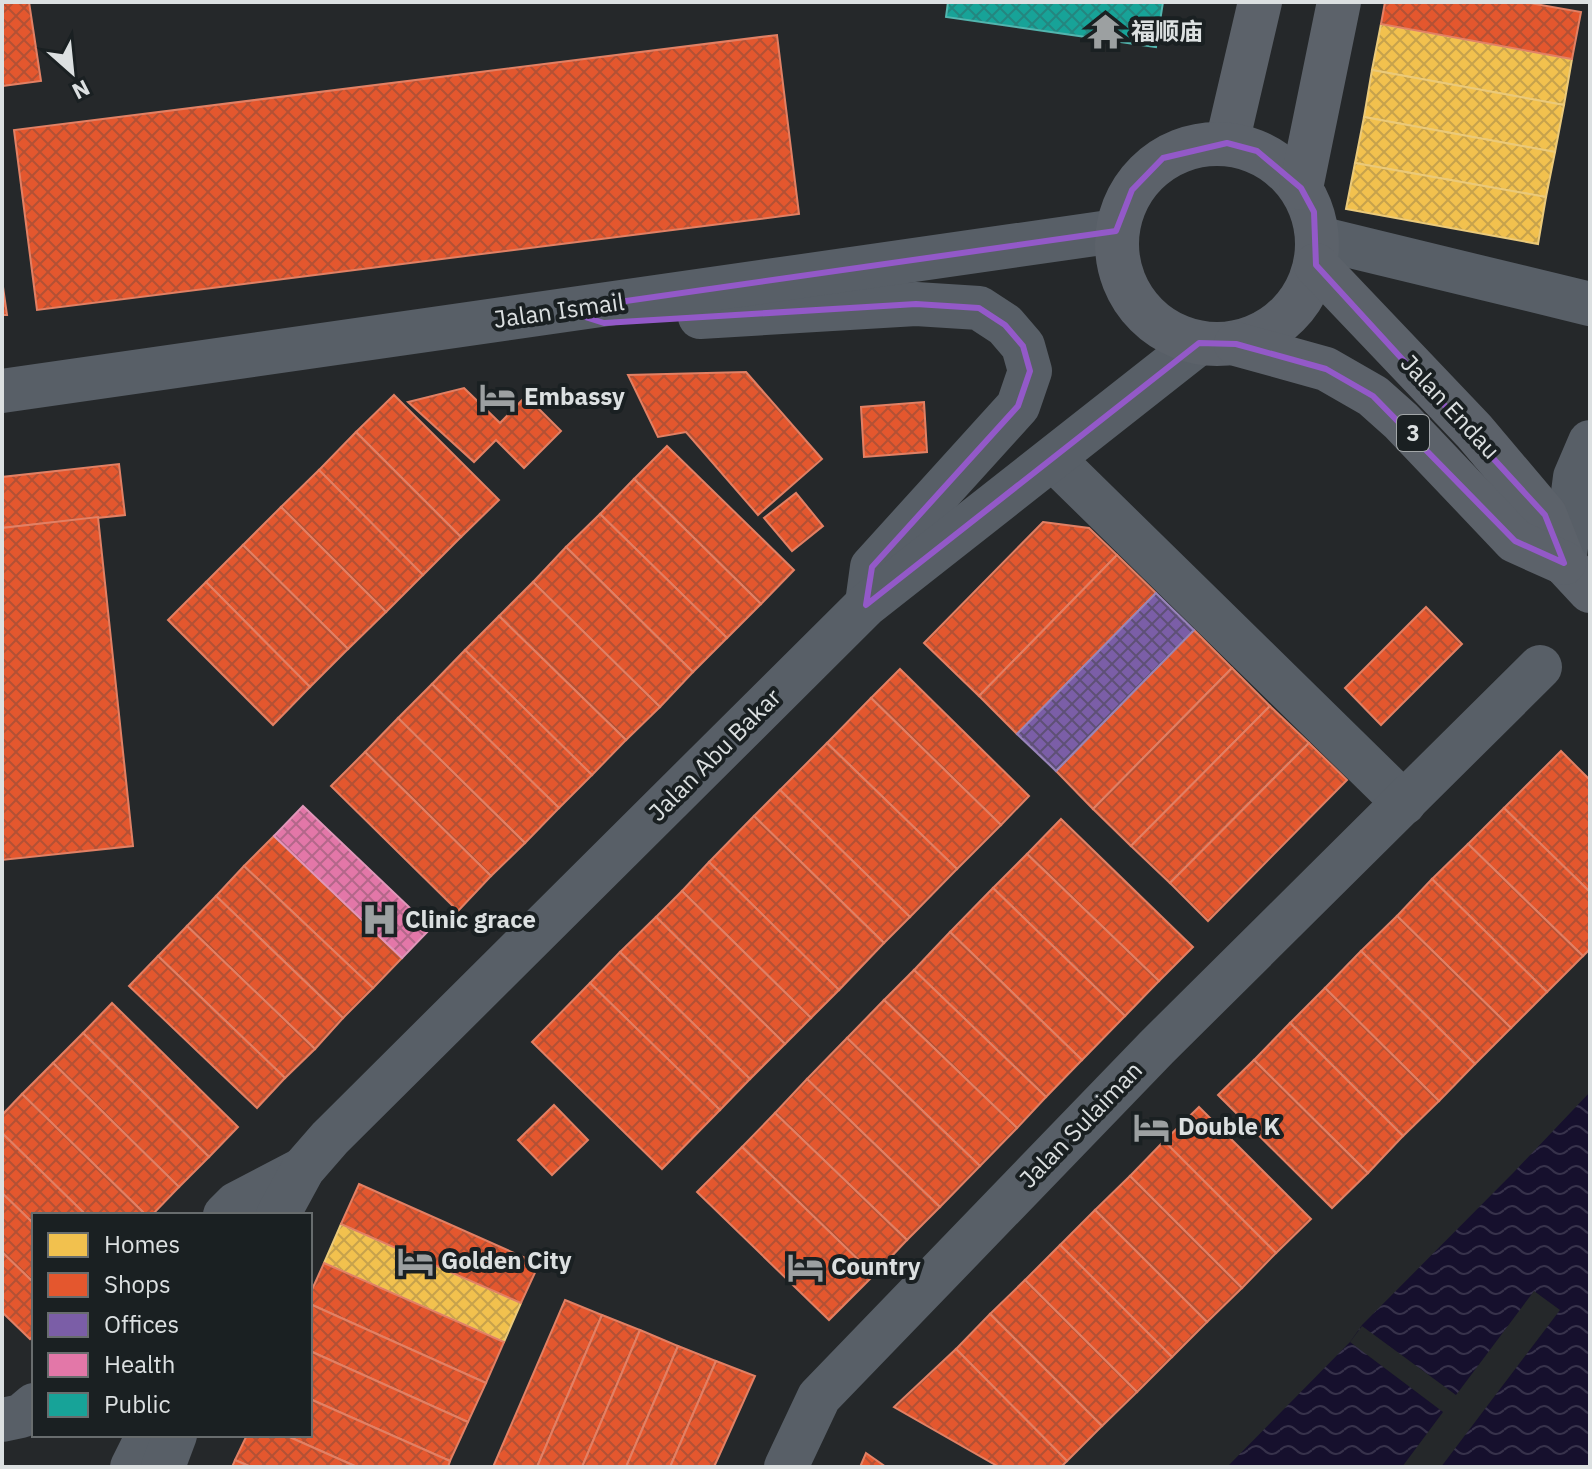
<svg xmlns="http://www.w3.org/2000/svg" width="1592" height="1469" font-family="'IBM Plex Sans','Noto Sans SC',sans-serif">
	<defs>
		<pattern id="water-waves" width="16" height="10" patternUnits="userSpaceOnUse" patternTransform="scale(2)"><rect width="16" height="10" fill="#16102d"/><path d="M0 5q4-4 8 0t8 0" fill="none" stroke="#37324b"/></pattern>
		<pattern id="homes-cross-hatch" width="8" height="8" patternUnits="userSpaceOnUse" patternTransform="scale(2)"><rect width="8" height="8" fill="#f2c14e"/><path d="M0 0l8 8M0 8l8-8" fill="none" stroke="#c6a24c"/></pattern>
		<pattern id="shops-cross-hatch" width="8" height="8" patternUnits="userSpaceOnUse" patternTransform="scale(2)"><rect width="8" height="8" fill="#e4572e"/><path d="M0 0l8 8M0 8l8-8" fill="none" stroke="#b35135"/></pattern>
		<pattern id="offices-cross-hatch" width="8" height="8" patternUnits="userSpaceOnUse" patternTransform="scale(2)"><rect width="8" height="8" fill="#7b5ea7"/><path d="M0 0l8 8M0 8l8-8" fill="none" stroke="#5e5076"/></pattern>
		<pattern id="health-cross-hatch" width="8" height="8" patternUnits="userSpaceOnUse" patternTransform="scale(2)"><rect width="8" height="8" fill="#e377a8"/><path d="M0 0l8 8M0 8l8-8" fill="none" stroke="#b3678a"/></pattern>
		<pattern id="public-cross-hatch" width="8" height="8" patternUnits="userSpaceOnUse" patternTransform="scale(2)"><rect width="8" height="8" fill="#17a398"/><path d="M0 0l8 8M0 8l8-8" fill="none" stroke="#24867f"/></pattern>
	</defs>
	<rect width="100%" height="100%" fill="#25282a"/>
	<!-- water -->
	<polygon fill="url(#water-waves)" points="1590,1092 1590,1467 1227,1467 1350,1342 1362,1325 1514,1172"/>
	<!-- pier -->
	<polygon fill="#25282a" points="1534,1291 1560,1310 1441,1467 1402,1467 1443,1412 1350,1342 1362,1326 1456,1395"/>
	<!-- homes -->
	<g fill="url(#homes-cross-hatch)" stroke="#ebca7a" stroke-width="2">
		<polygon points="1381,24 1572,59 1564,105 1372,70"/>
		<polygon points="1372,70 1564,105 1555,152 1364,117"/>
		<polygon points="1364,117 1555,152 1546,197 1355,163"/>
		<polygon points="1355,163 1546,197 1538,244 1346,209"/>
		<polygon points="341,1224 521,1303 504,1342 324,1263"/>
	</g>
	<!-- shops -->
	<g fill="url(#shops-cross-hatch)" stroke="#e28064" stroke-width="2">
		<polygon points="2,2 29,2 41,81 2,86"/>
		<polygon points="1385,2 1524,2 1581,12 1572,59 1381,24"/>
		<polygon points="777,35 799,214 37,310 14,130"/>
		<polygon points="2,280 7,315 2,315"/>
		<polygon points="746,372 822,459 758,515 686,432 658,437 628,375"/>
		<polygon points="464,388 500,423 526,396 561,431 524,468 496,440 474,462 408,402"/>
		<polygon points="394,395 499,500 461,537 356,432"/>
		<polygon points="924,402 927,452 864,457 861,407"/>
		<polygon points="356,432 461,537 423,575 319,470"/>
		<polygon points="667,446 794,570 761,604 634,479"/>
		<polygon points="119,464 125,515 2,528 2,477"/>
		<polygon points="319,470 423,575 386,612 281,507"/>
		<polygon points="634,479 761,604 727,638 600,514"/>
		<polygon points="796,493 823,526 792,551 764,518"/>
		<polygon points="281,507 386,612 348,649 243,545"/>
		<polygon points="600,514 727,638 693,672 566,547"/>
		<polygon points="98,517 133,846 2,860 2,528"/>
		<polygon points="1043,522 1089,528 1117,555 979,696 924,643"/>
		<polygon points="243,545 348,649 310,687 206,582"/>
		<polygon points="566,547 693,672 660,707 533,582"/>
		<polygon points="1117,555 1156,593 1017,734 979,696"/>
		<polygon points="206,582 310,687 273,725 168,620"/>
		<polygon points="533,582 660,707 626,740 499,616"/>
		<polygon points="1426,607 1462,644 1381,725 1345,688"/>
		<polygon points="499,616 626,740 592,775 465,650"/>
		<polygon points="1194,630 1232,668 1093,809 1056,771"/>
		<polygon points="465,650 592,775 559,808 432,684"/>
		<polygon points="1232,668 1270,706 1131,846 1093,809"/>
		<polygon points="900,669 1029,796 1001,825 871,698"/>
		<polygon points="432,684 559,808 525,843 398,718"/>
		<polygon points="871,698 1001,825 957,869 827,743"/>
		<polygon points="1270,706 1309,743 1170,883 1131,846"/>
		<polygon points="398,718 525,843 491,876 365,752"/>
		<polygon points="827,743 957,869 910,917 780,790"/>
		<polygon points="1309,743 1347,780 1208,921 1170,883"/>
		<polygon points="1561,751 1590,780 1590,892 1504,808"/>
		<polygon points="365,752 491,876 458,911 331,786"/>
		<polygon points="780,790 910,917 884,943 754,816"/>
		<polygon points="1504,808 1590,892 1590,949 1583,956 1468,844"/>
		<polygon points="754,816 884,943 839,990 709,862"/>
		<polygon points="1061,819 1193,947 1159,981 1027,854"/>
		<polygon points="274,836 402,958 373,988 244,866"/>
		<polygon points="1468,844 1583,956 1547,992 1432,879"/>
		<polygon points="1027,854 1159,981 1125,1016 993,888"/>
		<polygon points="709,862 839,990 811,1018 682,891"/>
		<polygon points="244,866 373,988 343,1018 216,896"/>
		<polygon points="1432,879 1547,992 1511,1028 1397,916"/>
		<polygon points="993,888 1125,1016 1082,1060 950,932"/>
		<polygon points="682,891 811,1018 785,1044 656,917"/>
		<polygon points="216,896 343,1018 315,1049 187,926"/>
		<polygon points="1397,916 1511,1028 1475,1064 1361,951"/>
		<polygon points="656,917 785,1044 750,1079 620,952"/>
		<polygon points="187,926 315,1049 285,1078 158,956"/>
		<polygon points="950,932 1082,1060 1046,1097 914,970"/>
		<polygon points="1361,951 1475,1064 1439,1101 1325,988"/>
		<polygon points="620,952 750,1079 720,1110 590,983"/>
		<polygon points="158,956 285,1078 257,1108 129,986"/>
		<polygon points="914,970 1046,1097 1017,1128 884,1000"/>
		<polygon points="590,983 720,1110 662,1169 532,1042"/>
		<polygon points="1325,988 1439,1101 1403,1136 1290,1023"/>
		<polygon points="884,1000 1017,1128 980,1166 847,1038"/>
		<polygon points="112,1003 238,1127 209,1157 83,1033"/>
		<polygon points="1290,1023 1403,1136 1368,1173 1254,1060"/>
		<polygon points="83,1033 209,1157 179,1187 53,1063"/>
		<polygon points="847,1038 980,1166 940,1207 807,1079"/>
		<polygon points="1254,1060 1368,1173 1332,1208 1218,1095"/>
		<polygon points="53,1063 179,1187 152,1215 146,1215 22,1094"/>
		<polygon points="807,1079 940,1207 907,1240 775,1113"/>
		<polygon points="22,1094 146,1215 86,1215 2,1133 2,1115"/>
		<polygon points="554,1105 588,1140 552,1175 518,1140"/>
		<polygon points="1199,1107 1311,1219 1276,1253 1164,1141"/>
		<polygon points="775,1113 907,1240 874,1275 742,1147"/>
		<polygon points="2,1133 86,1215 34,1215 34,1224 2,1193"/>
		<polygon points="1164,1141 1276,1253 1242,1288 1130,1176"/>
		<polygon points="742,1147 874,1275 829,1320 697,1192"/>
		<polygon points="1130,1176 1242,1288 1207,1322 1095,1210"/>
		<polygon points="359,1184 539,1264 521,1303 341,1224"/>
		<polygon points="2,1193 34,1224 34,1283 2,1252"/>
		<polygon points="1095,1210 1207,1322 1172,1357 1060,1245"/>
		<polygon points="1060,1245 1172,1357 1137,1392 1025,1280"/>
		<polygon points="2,1252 34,1283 34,1335 30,1339 2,1312"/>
		<polygon points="324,1263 504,1342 486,1383 310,1304 310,1294"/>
		<polygon points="1025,1280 1137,1392 1102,1426 990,1314"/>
		<polygon points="565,1300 602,1315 537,1467 493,1467"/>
		<polygon points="310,1304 486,1383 468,1422 310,1351"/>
		<polygon points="990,1314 1102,1426 1067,1461 956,1349"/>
		<polygon points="602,1315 640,1330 582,1467 537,1467"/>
		<polygon points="640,1330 678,1346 626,1467 582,1467"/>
		<polygon points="678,1346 716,1361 670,1467 626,1467"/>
		<polygon points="956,1349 1067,1461 1061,1467 999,1467 894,1407"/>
		<polygon points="310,1351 468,1422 450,1461 310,1399"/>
		<polygon points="716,1361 755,1376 714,1467 670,1467"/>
		<polygon points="310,1399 450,1461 448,1467 357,1467 285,1435 310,1435"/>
		<polygon points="247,1435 285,1435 357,1467 251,1467 235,1460"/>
		<polygon points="866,1453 886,1467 860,1467"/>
		<polygon points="235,1460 251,1467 232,1467"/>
	</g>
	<!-- offices -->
	<polygon fill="url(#offices-cross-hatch)" stroke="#9885b8" stroke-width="2" points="1156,593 1194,630 1056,771 1017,734"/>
	<!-- health -->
	<polygon fill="url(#health-cross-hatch)" stroke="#e196b9" stroke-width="2" points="303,806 431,928 402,958 274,836"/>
	<!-- public -->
	<polygon fill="url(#public-cross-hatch)" stroke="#52b5ae" stroke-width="2" points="948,2 1163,2 1156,47 946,17"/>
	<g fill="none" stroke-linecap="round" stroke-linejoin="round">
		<!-- minor -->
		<g stroke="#585f67" stroke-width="44">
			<polyline points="1318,238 1590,304"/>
			<polyline points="1053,459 1404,803"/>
			<polyline points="1564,563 1575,477 1590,442"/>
			<polyline points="225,1215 236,1204 303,1169"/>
			<polyline points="2,1420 21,1416 34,1405"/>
			<polyline points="132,1467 148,1435"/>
			<polyline points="786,1467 819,1397 1157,1047 1540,667"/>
		</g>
		<!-- tertiary -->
		<g stroke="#585f67" stroke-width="44">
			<polyline points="700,317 916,304 979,308 1005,325 1023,346 1030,371 1018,406 872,567 868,596"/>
			<polyline points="2,391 1116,231"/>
			<polyline points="278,1215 303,1169 330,1138 866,605 1199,343"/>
			<polyline points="163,1467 175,1435"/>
		</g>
		<!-- trunk -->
		<g stroke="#5c626a" stroke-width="44">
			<polyline points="1227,143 1260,2"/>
			<circle cx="1217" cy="244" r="100"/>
			<polyline points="1301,188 1339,2"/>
			<polyline points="1316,265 1474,431 1545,515 1564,563 1590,591"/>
			<polyline points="1236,344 1326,369 1373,396 1401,421 1515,541 1564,563"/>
		</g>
	</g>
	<!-- marked area -->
	<path fill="none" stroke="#9359c8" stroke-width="6" stroke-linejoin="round" d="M1227,143L1257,151L1301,188L1314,212L1316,265L1545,515L1564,563L1515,541L1373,396L1326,369L1236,344L1199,343L866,605L872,567L1018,406L1030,371L1023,346L1005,325L979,308L916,304L604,323L563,310L1116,231L1132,190L1163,158Z"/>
	<!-- icons -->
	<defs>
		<symbol id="temple-bare" viewBox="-9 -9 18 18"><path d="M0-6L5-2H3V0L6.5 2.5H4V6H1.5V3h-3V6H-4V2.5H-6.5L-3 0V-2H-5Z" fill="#9ca0a1" stroke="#1a2022" stroke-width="2.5" paint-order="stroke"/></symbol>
		<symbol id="hotel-bare" viewBox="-9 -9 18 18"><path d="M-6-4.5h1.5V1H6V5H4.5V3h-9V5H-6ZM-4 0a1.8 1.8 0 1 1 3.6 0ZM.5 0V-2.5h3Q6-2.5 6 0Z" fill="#9ca0a1" stroke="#1a2022" stroke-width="2.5" paint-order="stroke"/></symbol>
		<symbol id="hospital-bare" viewBox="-9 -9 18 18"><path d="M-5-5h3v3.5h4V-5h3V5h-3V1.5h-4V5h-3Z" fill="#9ca0a1" stroke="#1a2022" stroke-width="2.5" paint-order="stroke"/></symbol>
	</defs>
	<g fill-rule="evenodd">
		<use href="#temple-bare" x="1080" y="6" width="51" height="51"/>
		<use href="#hotel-bare" x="472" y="372" width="51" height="51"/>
		<use href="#hospital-bare" x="354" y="894" width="51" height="51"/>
		<use href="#hotel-bare" x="1126" y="1102" width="51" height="51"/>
		<use href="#hotel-bare" x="390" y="1236" width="51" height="51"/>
		<use href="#hotel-bare" x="780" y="1242" width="51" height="51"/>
	</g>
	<g text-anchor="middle" stroke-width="8" stroke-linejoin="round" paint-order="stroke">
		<!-- shield labels -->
		<rect fill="#1a2022" stroke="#a2a6a8" stroke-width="2" x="1397" y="415" width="32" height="36" rx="6"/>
		<g font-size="22" font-weight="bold" fill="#dce0e1">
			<text x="1413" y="441">3</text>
		</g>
		<!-- poi labels -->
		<g font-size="24" font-weight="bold" fill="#dce0e1" stroke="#1a2022" text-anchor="start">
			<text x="1131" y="40">福顺庙</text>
			<text x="524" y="405">Embassy</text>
			<text x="405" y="928">Clinic grace</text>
			<text x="1178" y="1135">Double K</text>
			<text x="441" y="1269">Golden City</text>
			<text x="831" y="1275">Country</text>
		</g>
		<!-- street labels -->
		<g font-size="24" fill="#dce0e1" stroke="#1a2022">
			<text transform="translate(559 311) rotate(-8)" y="8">Jalan Ismail</text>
			<text transform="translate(1450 407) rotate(47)" y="8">Jalan Endau</text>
			<text transform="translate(715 755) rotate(-45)" y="8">Jalan Abu Bakar</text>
			<text transform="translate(1081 1125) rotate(-46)" y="8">Jalan Sulaiman</text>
		</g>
	</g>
	<!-- border -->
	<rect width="1592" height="1469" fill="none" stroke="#dce0e1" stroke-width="8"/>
	<!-- legend -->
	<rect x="32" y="1213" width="280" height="224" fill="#1a2022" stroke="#686d6e" stroke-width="2"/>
	<rect x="48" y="1233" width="40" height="24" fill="#f2c14e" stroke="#686d6e" stroke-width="2"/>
	<text x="104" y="1253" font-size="24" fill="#dce0e1">Homes</text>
	<rect x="48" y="1273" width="40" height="24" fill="#e4572e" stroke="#686d6e" stroke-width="2"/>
	<text x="104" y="1293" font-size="24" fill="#dce0e1">Shops</text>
	<rect x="48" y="1313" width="40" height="24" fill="#7b5ea7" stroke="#686d6e" stroke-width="2"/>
	<text x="104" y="1333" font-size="24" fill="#dce0e1">Offices</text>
	<rect x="48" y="1353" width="40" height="24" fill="#e377a8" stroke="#686d6e" stroke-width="2"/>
	<text x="104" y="1373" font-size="24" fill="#dce0e1">Health</text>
	<rect x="48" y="1393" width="40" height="24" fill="#17a398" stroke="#686d6e" stroke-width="2"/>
	<text x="104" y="1413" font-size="24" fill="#dce0e1">Public</text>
	<!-- north arrow -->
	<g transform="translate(72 72) rotate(153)" stroke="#1a2022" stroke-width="6" paint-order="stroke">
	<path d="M0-6L14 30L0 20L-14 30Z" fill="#dce0e1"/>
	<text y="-12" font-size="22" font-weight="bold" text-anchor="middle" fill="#dce0e1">N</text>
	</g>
</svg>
